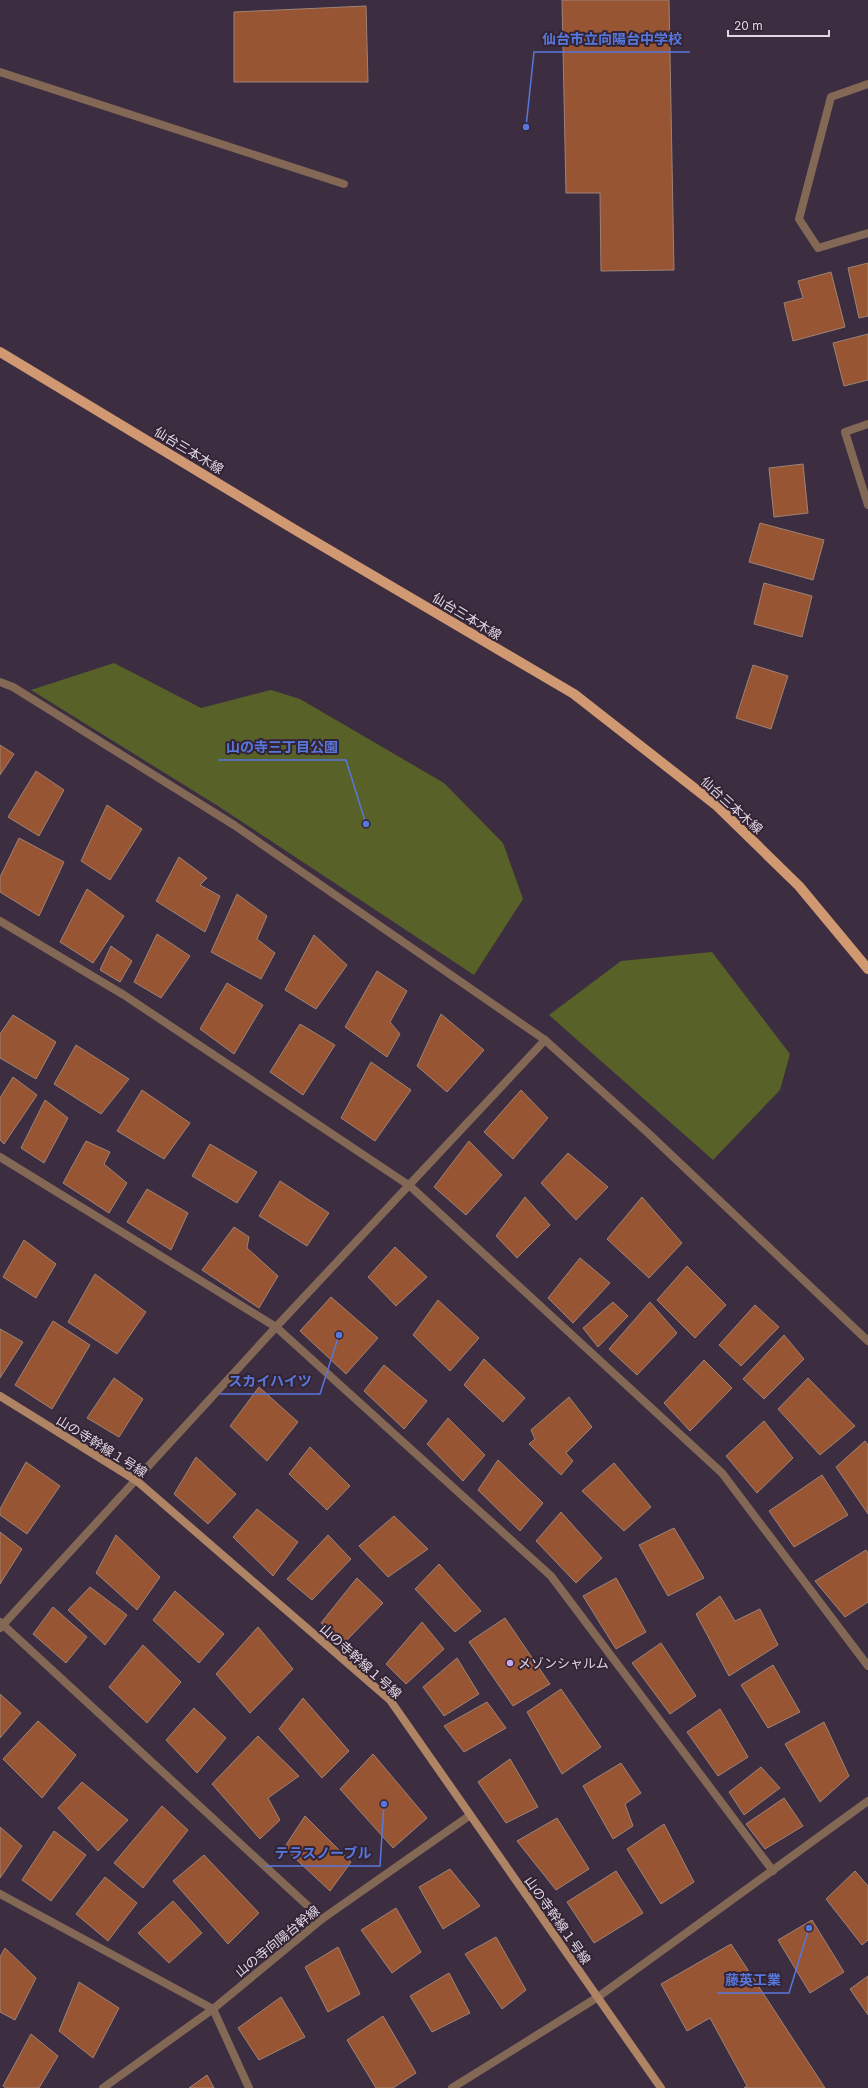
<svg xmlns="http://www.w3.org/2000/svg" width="868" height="2088" font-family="Inter,'Noto Sans JP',sans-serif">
	<rect width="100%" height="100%" fill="#3d2d40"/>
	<!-- green -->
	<g fill="#586127">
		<polygon points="114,663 201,708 271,690 300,699 444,783 503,843 523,899 474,975 218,806 31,690"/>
		<polygon points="712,952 790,1054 780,1090 713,1160 549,1015 621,961"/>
	</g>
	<!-- building -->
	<g fill="#975533" stroke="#9e8376">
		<polygon points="562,0 669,0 674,270 601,271 600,193 566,193"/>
		<polygon points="366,6 368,82 234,82 234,12"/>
		<polygon points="868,263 868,316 859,318 848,268"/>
		<polygon points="831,272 845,327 793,341 784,303 803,298 798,281"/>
		<polygon points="868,334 868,380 844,386 833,343"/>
		<polygon points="803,464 808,513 774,517 769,468"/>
		<polygon points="760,523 824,540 813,580 749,562"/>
		<polygon points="764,583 812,596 802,637 754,624"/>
		<polygon points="753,665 788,676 771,729 736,718"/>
		<polygon points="0,745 14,754 0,775"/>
		<polygon points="36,771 64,790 39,836 8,817"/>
		<polygon points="107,805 142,829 110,880 81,861"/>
		<polygon points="19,838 64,862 39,916 0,892 0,877"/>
		<polygon points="179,857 207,878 200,885 220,896 205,932 156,901"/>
		<polygon points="87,889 124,916 93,963 60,942"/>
		<polygon points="237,894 267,916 257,939 275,953 261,979 211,952"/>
		<polygon points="157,934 190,956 161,998 134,982"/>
		<polygon points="314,935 347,965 316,1009 285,990"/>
		<polygon points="111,946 132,961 120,982 100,970"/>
		<polygon points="377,971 407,991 390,1022 400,1034 387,1057 345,1027"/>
		<polygon points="227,983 263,1005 234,1054 200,1029"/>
		<polygon points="441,1014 484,1050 447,1092 417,1066"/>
		<polygon points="13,1015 56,1042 36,1079 0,1058 0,1034"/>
		<polygon points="300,1024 335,1045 303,1095 270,1072"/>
		<polygon points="76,1045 129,1079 101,1114 54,1084"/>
		<polygon points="371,1062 411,1090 375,1141 341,1118"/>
		<polygon points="13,1077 37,1095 4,1144 0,1140 0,1098"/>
		<polygon points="142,1090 190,1123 164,1159 117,1131"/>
		<polygon points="521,1090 548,1118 513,1159 484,1132"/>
		<polygon points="45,1100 68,1118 44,1163 21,1148"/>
		<polygon points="86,1141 110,1152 104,1164 127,1183 109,1213 63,1183"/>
		<polygon points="469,1141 502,1175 466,1215 434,1187"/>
		<polygon points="210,1144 257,1172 237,1203 192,1176"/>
		<polygon points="568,1153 608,1187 576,1220 541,1183"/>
		<polygon points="280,1181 329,1213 307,1246 259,1216"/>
		<polygon points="147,1189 188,1213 171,1250 127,1222"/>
		<polygon points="525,1197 550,1225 517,1258 496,1236"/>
		<polygon points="642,1197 682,1243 649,1278 607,1239"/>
		<polygon points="234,1227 249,1237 247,1248 278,1276 259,1308 202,1270"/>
		<polygon points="24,1240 56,1264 36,1298 3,1277"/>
		<polygon points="395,1247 427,1277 396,1306 368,1277"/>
		<polygon points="580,1258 610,1283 573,1323 548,1298"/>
		<polygon points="687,1266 726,1305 695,1338 657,1300"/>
		<polygon points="95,1274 146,1312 117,1354 68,1322"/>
		<polygon points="331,1297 378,1338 346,1374 300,1331"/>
		<polygon points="438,1300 479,1338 450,1371 413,1335"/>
		<polygon points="613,1302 628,1316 598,1347 583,1328"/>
		<polygon points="650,1302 677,1333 637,1375 609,1349"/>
		<polygon points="755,1305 779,1327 741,1366 719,1345"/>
		<polygon points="53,1321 90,1345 52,1409 15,1385"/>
		<polygon points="0,1329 23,1342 0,1378"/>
		<polygon points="784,1335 804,1359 764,1399 743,1379"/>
		<polygon points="484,1359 525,1398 503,1422 464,1385"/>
		<polygon points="704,1360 732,1388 690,1431 664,1403"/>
		<polygon points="384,1365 427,1401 404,1429 364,1391"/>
		<polygon points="114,1378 143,1399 119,1437 87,1418"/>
		<polygon points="808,1378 855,1426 820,1455 778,1409"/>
		<polygon points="259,1387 298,1422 267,1461 230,1426"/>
		<polygon points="569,1397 592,1427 566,1453 573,1461 561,1475 529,1444 535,1439 531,1430"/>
		<polygon points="448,1418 485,1455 463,1481 427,1444"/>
		<polygon points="764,1421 793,1458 757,1493 726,1456"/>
		<polygon points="865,1441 868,1445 868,1514 836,1467"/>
		<polygon points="310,1447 350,1486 327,1510 289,1474"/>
		<polygon points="196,1457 236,1494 208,1524 174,1494"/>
		<polygon points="498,1460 543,1503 520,1531 478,1490"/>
		<polygon points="26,1462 60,1486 27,1534 0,1515 0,1509"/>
		<polygon points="614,1463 651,1507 624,1531 582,1491"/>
		<polygon points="822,1475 848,1515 794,1547 769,1511"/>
		<polygon points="257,1509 298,1542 273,1576 233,1537"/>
		<polygon points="561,1512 602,1558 576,1583 536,1541"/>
		<polygon points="394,1516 428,1549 388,1577 359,1546"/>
		<polygon points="674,1528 704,1578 668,1596 639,1545"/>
		<polygon points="0,1532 22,1549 0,1584"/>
		<polygon points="116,1535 160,1577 137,1610 96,1573"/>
		<polygon points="328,1535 351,1559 312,1600 287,1579"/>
		<polygon points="866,1550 868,1553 868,1602 845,1617 815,1581"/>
		<polygon points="439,1564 481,1611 455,1632 415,1589"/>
		<polygon points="357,1578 383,1603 344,1643 321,1623"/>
		<polygon points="616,1578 646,1632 616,1649 583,1596"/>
		<polygon points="90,1587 127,1615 105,1645 68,1610"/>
		<polygon points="175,1591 224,1634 199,1663 153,1620"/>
		<polygon points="720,1596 735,1621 760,1609 778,1645 729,1676 696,1614"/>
		<polygon points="53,1607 87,1637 66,1663 33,1634"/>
		<polygon points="505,1618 550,1684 513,1706 469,1642"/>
		<polygon points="422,1622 444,1649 406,1684 386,1664"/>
		<polygon points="258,1627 293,1669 250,1713 216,1674"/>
		<polygon points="661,1643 696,1696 670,1714 632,1663"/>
		<polygon points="143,1645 181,1682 147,1723 109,1687"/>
		<polygon points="457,1658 479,1694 444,1716 423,1687"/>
		<polygon points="773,1665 800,1712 768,1728 741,1685"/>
		<polygon points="561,1689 601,1747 562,1774 527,1712"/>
		<polygon points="0,1694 21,1713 0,1738"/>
		<polygon points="303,1698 349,1751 322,1778 279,1729"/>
		<polygon points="487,1702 506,1728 464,1752 444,1726"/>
		<polygon points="194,1708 226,1738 197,1773 166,1740"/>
		<polygon points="720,1709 748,1757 718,1776 687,1732"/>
		<polygon points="38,1721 76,1755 42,1798 3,1759"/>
		<polygon points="824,1722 849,1776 820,1802 785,1744"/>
		<polygon points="258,1736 299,1776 268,1798 280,1820 260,1839 212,1784"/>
		<polygon points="373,1754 427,1818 393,1848 340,1789"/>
		<polygon points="510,1759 538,1807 506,1823 478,1782"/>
		<polygon points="621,1763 641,1793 625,1804 633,1826 613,1839 583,1786"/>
		<polygon points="761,1767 780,1788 744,1815 729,1792"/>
		<polygon points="82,1782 128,1820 98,1851 58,1808"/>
		<polygon points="784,1798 803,1826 765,1849 746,1824"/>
		<polygon points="162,1806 188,1830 143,1888 114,1863"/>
		<polygon points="305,1816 351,1862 330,1891 284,1848"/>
		<polygon points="557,1818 589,1869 556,1890 517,1841"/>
		<polygon points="664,1824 694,1882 661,1904 627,1849"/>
		<polygon points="0,1827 22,1846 0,1878"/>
		<polygon points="54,1831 86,1855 51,1901 22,1880"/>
		<polygon points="204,1855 259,1913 228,1944 173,1881"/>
		<polygon points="450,1869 480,1906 443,1929 419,1887"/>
		<polygon points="616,1871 643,1913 594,1943 567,1902"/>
		<polygon points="855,1871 868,1886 868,1940 862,1945 826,1899"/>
		<polygon points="105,1877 137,1903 108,1941 76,1914"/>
		<polygon points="173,1901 202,1933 169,1963 138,1933"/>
		<polygon points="396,1908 421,1952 392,1973 361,1930"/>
		<polygon points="812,1920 844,1972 810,1993 778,1940"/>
		<polygon points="496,1937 526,1990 502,2009 465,1954"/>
		<polygon points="731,1944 825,2088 744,2088 747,2086 710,2018 687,2031 661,1984"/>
		<polygon points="338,1947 360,1994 328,2012 305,1967"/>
		<polygon points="5,1948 36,1978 15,2020 0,2012 0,1957"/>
		<polygon points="449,1973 470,2013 432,2032 410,1996"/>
		<polygon points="868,1976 868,2015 850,1989"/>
		<polygon points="79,1982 119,2008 93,2058 59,2031"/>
		<polygon points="281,1997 305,2037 259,2060 238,2028"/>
		<polygon points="383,2016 416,2073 393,2088 376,2088 347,2040"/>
		<polygon points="31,2034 58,2056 39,2088 6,2088 3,2086"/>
		<polygon points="207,2075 214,2088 189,2088"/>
	</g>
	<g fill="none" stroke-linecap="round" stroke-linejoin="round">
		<!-- street -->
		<g stroke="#836855" stroke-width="8">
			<polyline points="0,72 344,184"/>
			<polyline points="868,84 831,97 799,219 818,248 868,233"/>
			<polyline points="868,424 845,432 868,505"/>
			<polyline points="0,682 13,687 234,825 545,1040 647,1132 868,1341"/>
			<polyline points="0,921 124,995 410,1186 722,1473 868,1666"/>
			<polyline points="0,1157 276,1327 551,1576 773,1871"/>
			<polyline points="0,1622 322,1919"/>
			<polyline points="0,1628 276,1327 545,1040"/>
			<polyline points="0,1894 213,2009 249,2088"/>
			<polyline points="103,2088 213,2009 322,1919 469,1816"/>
			<polyline points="452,2088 598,1997 868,1801"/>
		</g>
		<!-- secondary -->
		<polyline stroke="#af8465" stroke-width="8" points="0,1396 137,1481 390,1700 661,2088"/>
		<!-- primary -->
		<polyline stroke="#d19972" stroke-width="10" points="0,352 297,531 574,694 716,805 799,886 868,969"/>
	</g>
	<!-- markers -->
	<circle fill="#c6a6f0" stroke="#332435" stroke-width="1.5" cx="510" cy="1663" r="4"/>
	<g text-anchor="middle" stroke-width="4" stroke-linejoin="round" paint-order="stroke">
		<!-- street labels -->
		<g font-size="13" fill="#e1d7e3" stroke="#332435">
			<text transform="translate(189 450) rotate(31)" y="5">仙台三本木線</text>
			<text transform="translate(467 616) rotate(31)" y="5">仙台三本木線</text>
			<text transform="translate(732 805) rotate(42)" y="5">仙台三本木線</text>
			<text transform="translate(102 1446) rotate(32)" y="5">山の寺幹線１号線</text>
			<text transform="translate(361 1661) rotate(42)" y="5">山の寺幹線１号線</text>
			<text transform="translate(558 1920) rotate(55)" y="5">山の寺幹線１号線</text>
			<text transform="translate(277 1941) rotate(-39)" y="5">山の寺向陽台幹線</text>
		</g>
		<!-- poi labels -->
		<g font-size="13" fill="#e1d7e3" stroke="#332435" text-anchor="start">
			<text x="518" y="1668">メゾンシャルム</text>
		</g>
	</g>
	<!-- callouts -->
	<path fill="none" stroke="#5877db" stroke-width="1.5" d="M526 127L534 52H690M366 824L346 760H218M339 1335L320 1394H220M384 1804L380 1866H266M809 1928L789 1993H717"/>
	<g fill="#5877db" stroke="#332435" stroke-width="1.5">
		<circle cx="526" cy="127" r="4"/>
		<circle cx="366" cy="824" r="4"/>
		<circle cx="339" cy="1335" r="4"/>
		<circle cx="384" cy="1804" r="4"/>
		<circle cx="809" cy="1928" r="4"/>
	</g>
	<g font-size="14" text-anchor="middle" font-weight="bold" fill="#5877db" stroke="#332435" stroke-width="4" stroke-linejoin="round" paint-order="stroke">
		<text x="612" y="44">仙台市立向陽台中学校</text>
		<text x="282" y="752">山の寺三丁目公園</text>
		<text x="270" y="1386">スカイハイツ</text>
		<text x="323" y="1858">テラスノーブル</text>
		<text x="753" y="1985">藤英工業</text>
	</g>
	<!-- scale -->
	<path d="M728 30v6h101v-6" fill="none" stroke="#e1d7e3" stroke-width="2"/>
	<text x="734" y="30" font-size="12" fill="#e1d7e3" stroke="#332435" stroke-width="3" paint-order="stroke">20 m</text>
</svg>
